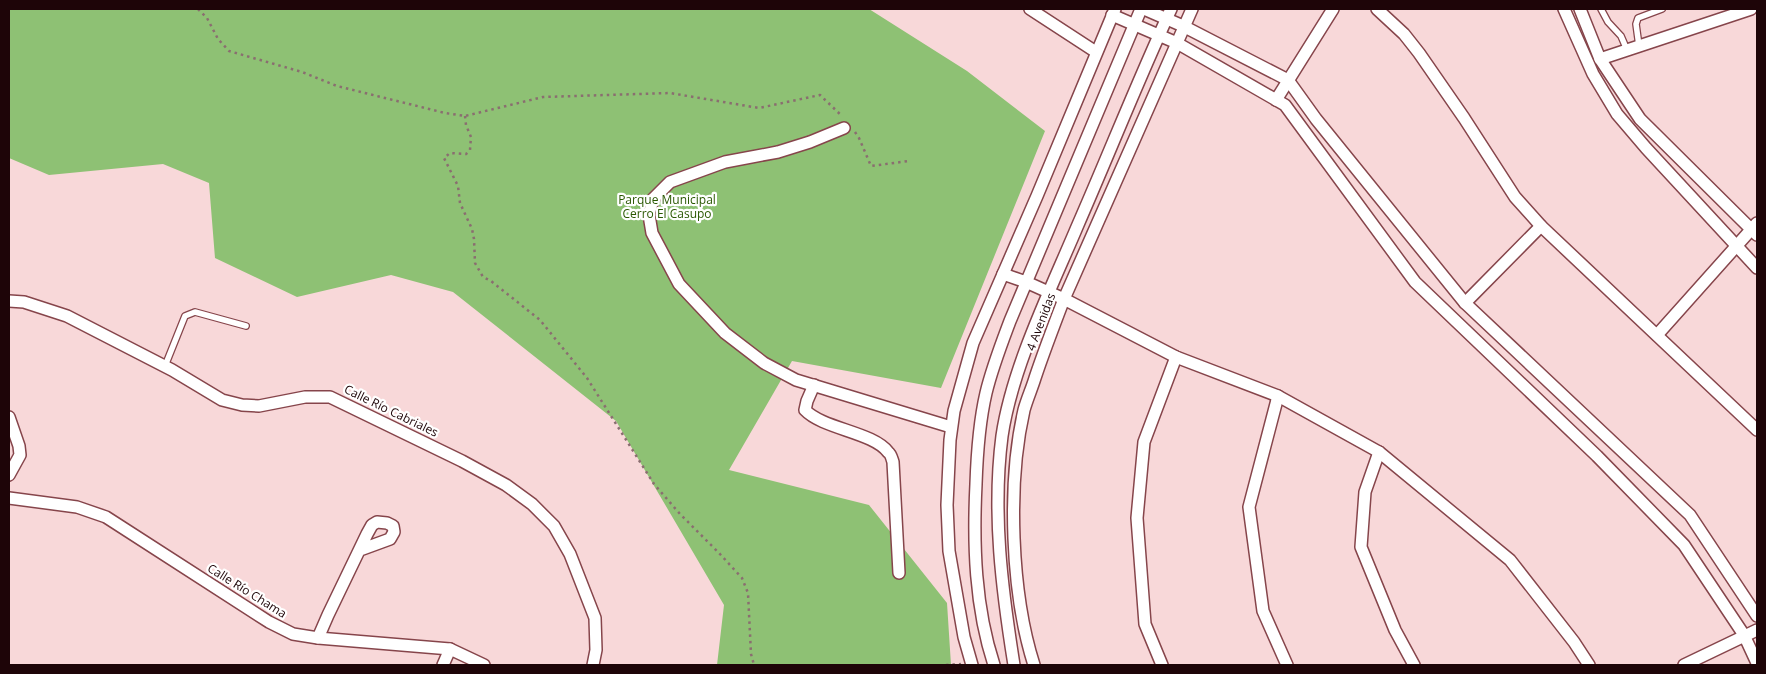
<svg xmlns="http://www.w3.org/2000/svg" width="1766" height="674" font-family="'Open Sans',sans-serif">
	<rect width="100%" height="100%" fill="#f8d8d9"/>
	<!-- green -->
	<polygon fill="#8ec174" points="9,9 869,9 967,71 1045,131 941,388 792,361 729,470 869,505 947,603 951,665 717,665 724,605 616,421 453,292 391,275 297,297 215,258 209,183 163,164 49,175 9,158"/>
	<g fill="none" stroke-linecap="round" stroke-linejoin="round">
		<defs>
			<g id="service">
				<polyline points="1601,9 1608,22 1621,36 1627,50"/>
				<polyline points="1639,46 1636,24 1638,18 1662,9"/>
				<polyline points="165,366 185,316 195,312 246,326"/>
			</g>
			<g id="minor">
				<polyline points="1030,9 1096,52"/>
				<polyline points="1144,9 1183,26 1288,80 1316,119 1465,303 1690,515 1757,616"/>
				<polyline points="1377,9 1404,34 1419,53 1464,118 1515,197 1541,226 1757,430"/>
				<polyline points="1564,9 1593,74 1617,114 1646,148 1757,268"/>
				<polyline points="1580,9 1600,59 1640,119 1757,235"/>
				<polyline points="1112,15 1177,43 1285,105 1415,282 1597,456 1684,545 1744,635 1757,663"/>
				<polyline points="1600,59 1751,9"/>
				<polyline points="1276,100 1333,9"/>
				<polyline points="844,128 810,142 778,152 725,162 670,182 653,199 649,215 652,233 679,284 725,333 764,363 796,380 951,427"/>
				<polyline points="1003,274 1026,282 1064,299 1176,357 1278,396 1379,452 1510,560 1574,642 1589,665"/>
				<polyline points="9,301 24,302 67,316 172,370 222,400 242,405 259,406 305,397 330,397 462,461 506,485 532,504 554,526 570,554 595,618 596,650 593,665"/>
				<polyline points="1465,303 1541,226"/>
				<polyline points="1657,335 1757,223"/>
				<path d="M814,385L807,401L805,410C823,429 873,432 888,452C891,454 892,459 893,462L899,573"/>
				<polyline points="1278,396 1249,507 1263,611 1287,665"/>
				<polyline points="9,417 19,446 20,455 9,475"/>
				<polyline points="1379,452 1365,492 1361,547 1395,630 1414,665"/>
				<polyline points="9,498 77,507 106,517 269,622 293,634 318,638 450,649 484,665"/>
				<polyline points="318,638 328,615 367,534 372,525 377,522 387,523 393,526 394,532 390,539 360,550"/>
				<polyline points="443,665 450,649"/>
				<polyline points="972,665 964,637 949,551 947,505 950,440 954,411 973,343 1037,196 1115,9"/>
				<path d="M994,665C975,607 973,545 976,484C977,454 979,423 986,393C992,368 1001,345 1010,321L1141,9"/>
				<path d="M1014,665C1002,590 992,513 1002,436C1012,368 1050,291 1077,227C1109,154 1138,80 1171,9"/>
				<path d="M1034,665C1011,593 1007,484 1024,410C1027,399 1032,388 1035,378C1044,351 1054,325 1064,299L1192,9"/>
				<polyline points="1162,665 1145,624 1137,518 1144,442 1176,357"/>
				<polyline points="1684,665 1757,630"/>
			</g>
		</defs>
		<!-- service casing -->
		<use href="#service" stroke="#86454b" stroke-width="8"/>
		<!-- minor casing -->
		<use href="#minor" stroke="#86454b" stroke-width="14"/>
		<!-- path -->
		<g stroke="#8a6e70" stroke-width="2.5" stroke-dasharray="2.5 4" stroke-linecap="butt">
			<polyline points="198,9 207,18 218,39 229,51 302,72 337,86 445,113 465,116 543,97 670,93 759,108 820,95 842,116"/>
			<polyline points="465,116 466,125 471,137 470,150 466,154 450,153 444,158 458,186 460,203 472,229 474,239 475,263 483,277 491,281 540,320 587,378 654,484 680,514 719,553 742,578 748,593 751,654 754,665"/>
			<polyline points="855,132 859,138 871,166 909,161"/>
			<polyline points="946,665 961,664"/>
		</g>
		<!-- service -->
		<use href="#service" stroke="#fff" stroke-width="5.5"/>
		<!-- minor -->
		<use href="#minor" stroke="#fff" stroke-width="11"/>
	</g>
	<g text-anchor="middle" stroke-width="4.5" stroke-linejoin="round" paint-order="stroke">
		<!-- park labels -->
		<g font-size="12" fill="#2a5802" stroke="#fff">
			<text x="667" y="204">Parque Municipal<tspan x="667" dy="14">Cerro El Casupo</tspan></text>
		</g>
		<!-- street labels -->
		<g font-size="12" fill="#1e0508" stroke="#fff">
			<text transform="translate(1041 322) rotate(-69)" y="4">4 Avenidas</text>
			<text transform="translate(391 411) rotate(26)" y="4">Calle Río Cabriales</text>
			<text transform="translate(247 591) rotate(32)" y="4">Calle Río Chama</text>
		</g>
	</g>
	<!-- border -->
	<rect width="1766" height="674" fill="none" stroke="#1e0508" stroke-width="20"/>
</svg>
